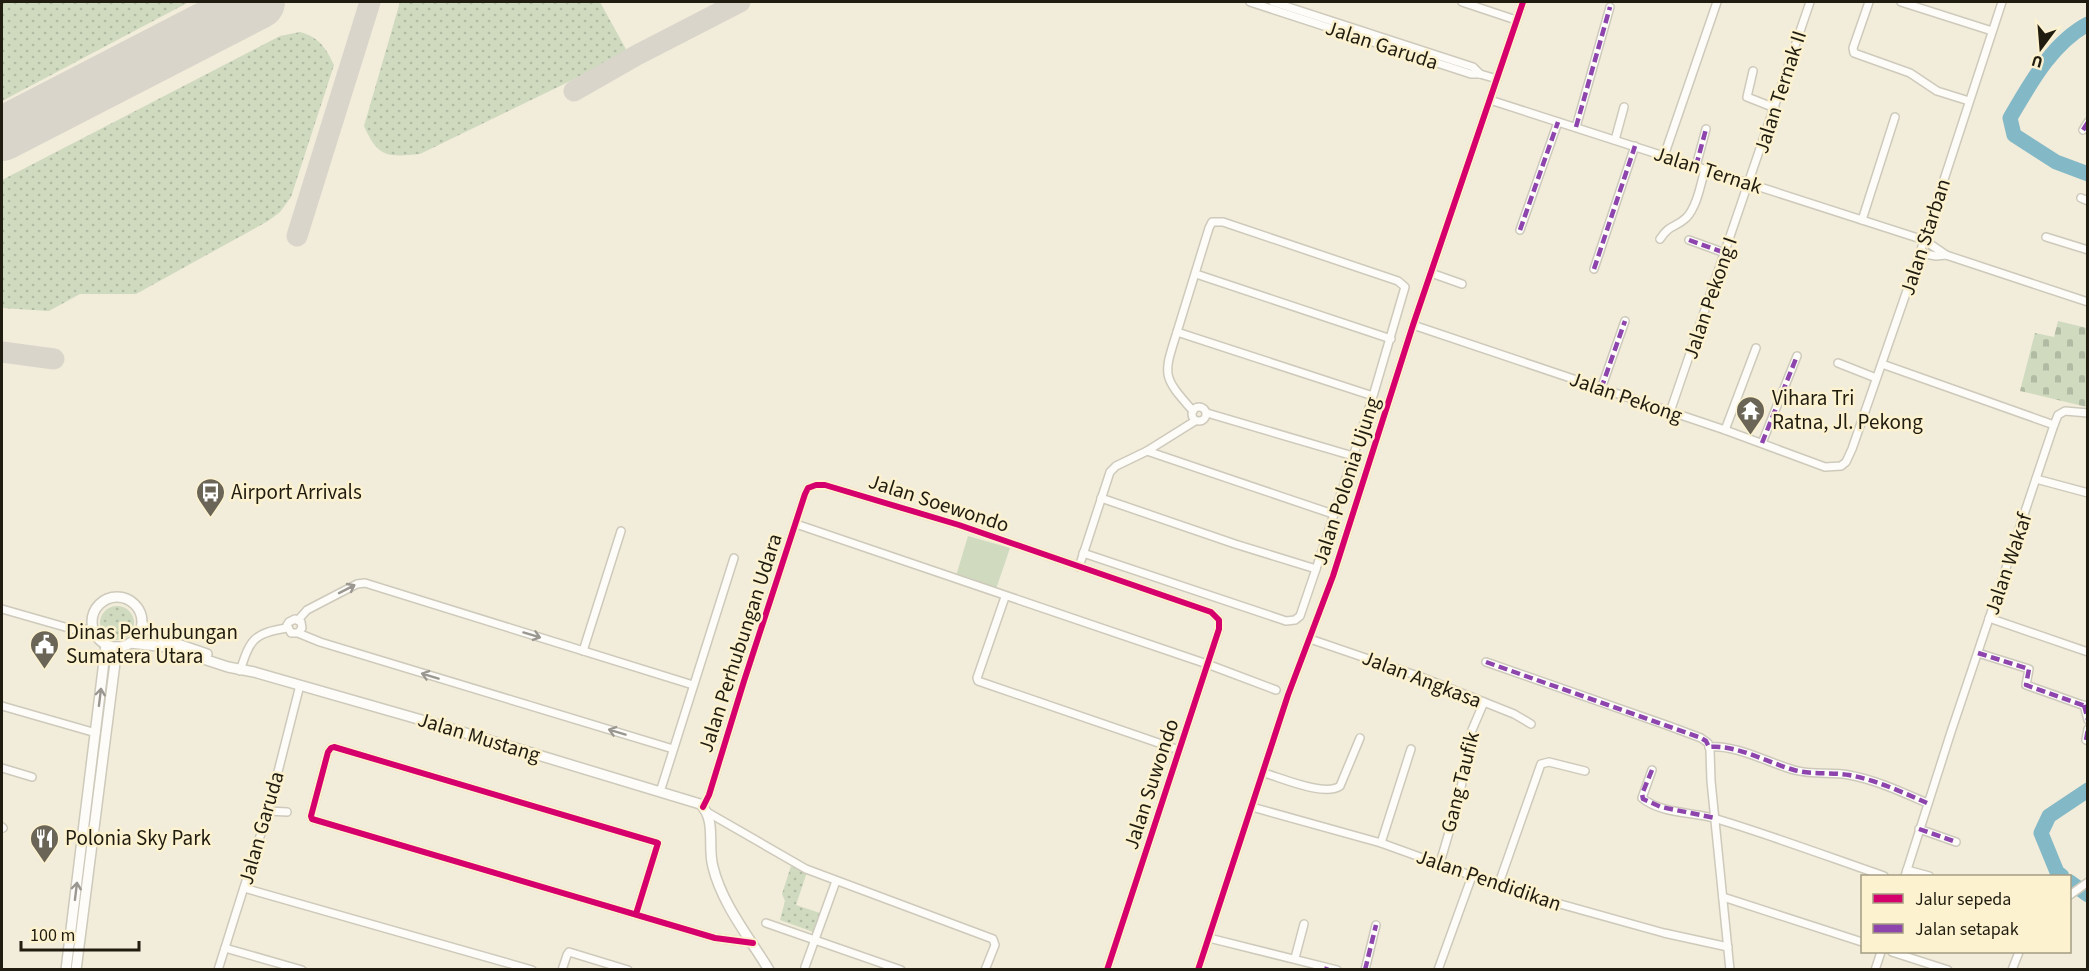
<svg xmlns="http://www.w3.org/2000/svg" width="2089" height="971" font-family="'Source Sans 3',sans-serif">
	<defs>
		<pattern id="grass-dots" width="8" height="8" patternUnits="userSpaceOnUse" patternTransform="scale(1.5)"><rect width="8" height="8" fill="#cfdabf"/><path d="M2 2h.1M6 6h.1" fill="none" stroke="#b1baa3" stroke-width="1.8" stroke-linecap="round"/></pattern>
		<pattern id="cemetery-stones" width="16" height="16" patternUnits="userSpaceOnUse" patternTransform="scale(1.5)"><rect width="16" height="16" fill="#cfdabf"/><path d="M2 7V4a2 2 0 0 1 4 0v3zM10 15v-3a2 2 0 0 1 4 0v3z" fill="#b1baa3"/></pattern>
	</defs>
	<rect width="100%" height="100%" fill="#f2ecda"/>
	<!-- grass -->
	<g fill="url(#grass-dots)">
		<polygon points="2,2 189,2 2,101"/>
		<path d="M400,2H600L628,53L420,154C388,157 378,158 364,126Z"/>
		<path d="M300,32C319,37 326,48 334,65L291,197L280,212L268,221L136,294H80L49,311L2,308V180L280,36Z"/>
		<circle cx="117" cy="623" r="17"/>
		<polygon points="791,866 807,872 796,905 823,914 816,933 780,920 785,901 782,894"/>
	</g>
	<!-- cemetery -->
	<polygon fill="url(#cemetery-stones)" points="2058,321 2087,328 2087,407 2020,391 2035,333 2054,337"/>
	<!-- pitch -->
	<polygon fill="#cfdabf" points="968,536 1010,548 996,589 956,576"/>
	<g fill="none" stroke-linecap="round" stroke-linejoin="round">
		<!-- river -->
		<g stroke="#83b8c6" stroke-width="15">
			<path d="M2088,24C2052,43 2030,84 2010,118L2014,135L2056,162L2088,174"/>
			<polyline points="2062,876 2057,872 2041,833 2049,816 2088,790"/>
			<polyline points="2070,882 2088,895"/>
		</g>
		<!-- taxiway -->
		<g stroke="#d9d5ca" stroke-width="21">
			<polyline points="574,91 637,55 740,2"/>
			<polyline points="297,236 370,2"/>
			<polyline points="2,352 54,359"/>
		</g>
		<!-- runway -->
		<polyline stroke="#d9d5ca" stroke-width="54" points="2,134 258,2"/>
		<defs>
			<g id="minor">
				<polyline points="1250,2 1471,74 1480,74 1497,79"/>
				<polyline points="1273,2 1473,67 1480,74"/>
				<polyline points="1462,2 1516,20"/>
				<polyline points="1869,2 1853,48 1854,53 1910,73 1937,91 1969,101"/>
				<polyline points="1901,2 1992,31"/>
				<polyline points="1753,71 1747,97 1775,108"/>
				<polyline points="1490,100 1924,240 1946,255 1936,256 1920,253"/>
				<polyline points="1576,127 1610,7"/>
				<polyline points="2083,130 2088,122"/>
				<polyline points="1615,140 1624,107"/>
				<polyline points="1664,156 1717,2"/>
				<polyline points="1696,166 1706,129"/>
				<polyline points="2081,198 2088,201"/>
				<polyline points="1862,220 1895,117"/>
				<polyline points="1520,230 1558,122"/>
				<polyline points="2046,237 2088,250"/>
				<path d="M1660,239C1670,224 1675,228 1686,218C1697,207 1701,183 1705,169"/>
				<polyline points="1689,240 1725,253"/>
				<polyline points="1946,255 2088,302"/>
				<polyline points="1594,269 1635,146"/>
				<polyline points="1431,273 1462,284"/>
				<polyline points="1196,274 1391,339"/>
				<polyline points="1413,325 1725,430 1825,467 1841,466 1846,462 1852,449 1920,253 2002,2"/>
				<path d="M1177,332C1163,376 1162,376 1193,411"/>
				<polyline points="1838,363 1876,378"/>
				<polyline points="1882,364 2054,425 1951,732 1905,876"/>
				<polyline points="1601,389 1625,321"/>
				<circle cx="1199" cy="414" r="7"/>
				<polyline points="1670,412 1810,2"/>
				<polyline points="1207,413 1353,456"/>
				<polyline points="2054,425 2058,415 2065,411 2088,413"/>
				<polyline points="1725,430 1756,348"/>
				<polyline points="1762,443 1797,356"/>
				<polyline points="1147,451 1333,514"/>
				<polyline points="2036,479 2088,493"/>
				<polyline points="796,524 1207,664 1276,690"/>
				<polyline points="1083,553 1286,621 1295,620 1300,616 1316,569 1235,544 1101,498"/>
				<polyline points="1079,567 1110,472 1116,466 1147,451 1195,421"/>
				<polyline points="1316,569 1373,396 1405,287 1398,281 1223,222 1212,222 1209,228 1177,332 1373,396"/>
				<polyline points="1005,597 977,678 978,681 1179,750"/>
				<polyline points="2,609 72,629 93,629"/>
				<polyline points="1989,618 2088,652"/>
				<polyline points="298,620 307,610 357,584 365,583 693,685"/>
				<polyline points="298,633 302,628 301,622 295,619 289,622 287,625 291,633 298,633 320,642 673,749"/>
				<polyline points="1310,639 1421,677 1514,714 1531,724"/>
				<polyline points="583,651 621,531"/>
				<polyline points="1978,653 2029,669 2026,685 2088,707"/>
				<polyline points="1486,662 1669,726 1701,738 1708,743 1710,750 1711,781 1730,970"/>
				<path d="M240,671C250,640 253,633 287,628"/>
				<polyline points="2084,705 2088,720"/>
				<polyline points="2,706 96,733"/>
				<polyline points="2086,740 2088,729"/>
				<path d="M1709,747C1735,744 1769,763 1794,770C1812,775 1831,772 1849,775C1876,780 1902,792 1927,803"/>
				<polyline points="2,768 32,777"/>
				<path d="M1652,770L1642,798C1661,814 1694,812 1717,819C1773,836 1829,857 1884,876"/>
				<path d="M1264,773C1282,778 1325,797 1340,786L1360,738"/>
				<polyline points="660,792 734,558"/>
				<polyline points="703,807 709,795 744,681 805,494 808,488 816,485 825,485 959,525 1211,612 1219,620 1219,629 1107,970"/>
				<polyline points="1252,807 1381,843 1517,892 1664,933 1728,947"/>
				<polyline points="268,811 287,812"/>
				<polyline points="707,812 806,869 993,939 995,945 985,970"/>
				<polyline points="2,827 3,828"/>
				<polyline points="1919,829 1956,842"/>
				<polyline points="1381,843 1411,749"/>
				<polyline points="1440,863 1459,798 1472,730 1484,702"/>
				<polyline points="1907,870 1929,876"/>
				<polyline points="1498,886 1541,764 1549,762 1585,771"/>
				<polyline points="244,888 532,970"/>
				<polyline points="2070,895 2088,882"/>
				<polyline points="1723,897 1862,942"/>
				<polyline points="636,914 658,843 334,747 331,748 328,752 311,816 312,819 715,938 753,943"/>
				<polyline points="766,923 901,970"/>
				<polyline points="1209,938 1337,970"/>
				<polyline points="225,948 302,970"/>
				<polyline points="1892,952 1948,970"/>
				<polyline points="1295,958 1304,924"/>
				<polyline points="805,967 836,881"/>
				<polyline points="218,970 268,811 300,685"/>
				<polyline points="562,970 567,955 569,952 628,970"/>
				<polyline points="1198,970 1288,695 1333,576 1413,325 1523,2"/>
				<polyline points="1365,970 1376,925"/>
				<polyline points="1438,970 1472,876"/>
				<polyline points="1875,970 1881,952"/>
				<polyline points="2012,970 2019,952"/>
			</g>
			<g id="secondary">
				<circle cx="117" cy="622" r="25"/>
				<polyline points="142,625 163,639 207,654"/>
				<path d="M130,643L167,647L228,667L254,672L439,725L700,804C717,820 707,846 713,867C722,904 749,937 769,970"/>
				<polyline points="66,970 106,645"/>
				<polyline points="76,970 117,647"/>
			</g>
		</defs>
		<!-- minor casing -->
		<use href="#minor" stroke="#cecabb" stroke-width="10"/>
		<!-- secondary casing -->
		<use href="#secondary" stroke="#cecabb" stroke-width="12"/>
		<!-- minor -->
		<use href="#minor" stroke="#fdfcf9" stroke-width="7"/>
		<!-- secondary -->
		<use href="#secondary" stroke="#fdfcf9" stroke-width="9"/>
		<!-- quiet -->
		<g stroke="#8e44ad" stroke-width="4.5" stroke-dasharray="9 4.5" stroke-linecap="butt">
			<polyline points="1576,127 1610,7"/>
			<polyline points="2083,130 2088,122"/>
			<polyline points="1696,166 1706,129"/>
			<polyline points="1520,230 1558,122"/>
			<polyline points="1689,240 1725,253"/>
			<polyline points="1594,269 1635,146"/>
			<polyline points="1601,389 1625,321"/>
			<polyline points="1762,443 1797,356"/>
			<polyline points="1978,653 2029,669 2026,685 2088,707"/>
			<path d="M1486,662L1701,738L1706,741L1709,747C1735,744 1769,763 1794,770C1812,775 1831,772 1849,775C1876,780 1902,792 1927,803"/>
			<polyline points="2084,705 2088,720"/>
			<polyline points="2086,740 2088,729"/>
			<polyline points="1652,770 1642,794 1643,799 1661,807 1715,818"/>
			<polyline points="1919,829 1956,842"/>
			<polyline points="1326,970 1327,967"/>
			<polyline points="1365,970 1376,925"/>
		</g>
		<defs>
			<g id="cycleway">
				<polyline points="703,807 709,795 744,681 805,494 808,488 816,485 825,485 959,525 1211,612 1219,620 1219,629 1107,970"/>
				<polyline points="636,914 658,843 334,747 331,748 328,752 311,816 312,819 715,938 753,943"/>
				<polyline points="1198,970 1288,695 1333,576 1413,325 1523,2"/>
			</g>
		</defs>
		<!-- cycleway casing -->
		<use href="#cycleway" stroke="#fcf2d0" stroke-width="10"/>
		<!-- cycleway -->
		<use href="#cycleway" stroke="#d6006c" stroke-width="6"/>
	</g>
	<!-- one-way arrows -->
	<defs><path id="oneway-shaft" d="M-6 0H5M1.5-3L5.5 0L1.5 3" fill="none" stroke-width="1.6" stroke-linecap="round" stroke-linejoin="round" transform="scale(1.5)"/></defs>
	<g stroke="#9a9790">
		<use href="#oneway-shaft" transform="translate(347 589) rotate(-27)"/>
		<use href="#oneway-shaft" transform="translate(532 635) rotate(17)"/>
		<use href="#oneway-shaft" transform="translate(430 676) rotate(-163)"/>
		<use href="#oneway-shaft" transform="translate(100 697) rotate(-83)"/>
		<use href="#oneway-shaft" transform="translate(617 732) rotate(-163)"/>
		<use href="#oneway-shaft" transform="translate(76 891) rotate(-83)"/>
	</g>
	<!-- icons -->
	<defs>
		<symbol id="temple-pin" viewBox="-11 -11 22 30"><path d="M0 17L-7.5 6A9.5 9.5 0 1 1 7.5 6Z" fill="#6a6556" stroke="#fcf2d0"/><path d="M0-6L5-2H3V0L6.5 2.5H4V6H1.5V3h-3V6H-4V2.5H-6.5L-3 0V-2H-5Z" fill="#fff"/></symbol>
		<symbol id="bus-pin" viewBox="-11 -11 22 30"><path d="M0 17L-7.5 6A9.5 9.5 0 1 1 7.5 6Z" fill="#6a6556" stroke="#fcf2d0"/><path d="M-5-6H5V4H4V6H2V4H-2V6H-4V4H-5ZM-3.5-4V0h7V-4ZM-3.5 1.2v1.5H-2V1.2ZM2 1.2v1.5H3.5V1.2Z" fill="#fff"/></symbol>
		<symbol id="civic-pin" viewBox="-11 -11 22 30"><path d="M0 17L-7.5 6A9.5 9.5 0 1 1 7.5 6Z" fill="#6a6556" stroke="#fcf2d0"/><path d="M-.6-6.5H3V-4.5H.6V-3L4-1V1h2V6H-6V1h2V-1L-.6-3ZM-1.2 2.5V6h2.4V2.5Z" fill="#fff"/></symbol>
		<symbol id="restaurant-pin" viewBox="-11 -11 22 30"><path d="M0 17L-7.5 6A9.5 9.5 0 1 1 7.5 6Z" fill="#6a6556" stroke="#fcf2d0"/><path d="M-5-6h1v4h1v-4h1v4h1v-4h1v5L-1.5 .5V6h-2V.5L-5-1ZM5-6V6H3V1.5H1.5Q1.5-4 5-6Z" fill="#fff"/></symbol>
	</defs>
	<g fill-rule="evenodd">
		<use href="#temple-pin" x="1734" y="394" width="33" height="45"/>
		<use href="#bus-pin" x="194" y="476" width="33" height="45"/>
		<use href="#civic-pin" x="28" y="628" width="33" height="45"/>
		<use href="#restaurant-pin" x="28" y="822" width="33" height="45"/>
	</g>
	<g text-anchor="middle" stroke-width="5" stroke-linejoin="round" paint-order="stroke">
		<!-- street labels -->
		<g font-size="21" fill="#201c0f" stroke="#fcf2d0">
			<text transform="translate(1382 45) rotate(18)" y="7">Jalan Garuda</text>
			<text transform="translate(1780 92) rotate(-72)" y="7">Jalan Ternak II</text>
			<text transform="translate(1708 170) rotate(18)" y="7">Jalan Ternak</text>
			<text transform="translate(1925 237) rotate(-72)" y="7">Jalan Starban</text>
			<text transform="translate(1710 298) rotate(-71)" y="7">Jalan Pekong I</text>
			<text transform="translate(1626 397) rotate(19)" y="7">Jalan Pekong</text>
			<text transform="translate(1346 481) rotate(-72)" y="7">Jalan Polonia Ujung</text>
			<text transform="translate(939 503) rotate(18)" y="7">Jalan Soewondo</text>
			<text transform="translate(2008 564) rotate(-71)" y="7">Jalan Wakaf</text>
			<text transform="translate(740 643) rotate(-72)" y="7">Jalan Perhubungan Udara</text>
			<text transform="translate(1422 679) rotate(21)" y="7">Jalan Angkasa</text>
			<text transform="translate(479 737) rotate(17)" y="7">Jalan Mustang</text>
			<text transform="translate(1460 782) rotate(-76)" y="7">Gang Taufik</text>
			<text transform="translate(1151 784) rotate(-72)" y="7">Jalan Suwondo</text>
			<text transform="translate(261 828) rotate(-74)" y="7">Jalan Garuda</text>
			<text transform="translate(1489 880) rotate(19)" y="7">Jalan Pendidikan</text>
		</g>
		<!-- poi labels -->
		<g font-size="21" fill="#201c0f" stroke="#fcf2d0" text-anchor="start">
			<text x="1772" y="405">Vihara Tri<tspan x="1772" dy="24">Ratna, Jl. Pekong</tspan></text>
			<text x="231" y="499">Airport Arrivals</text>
			<text x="66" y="639">Dinas Perhubungan<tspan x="66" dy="24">Sumatera Utara</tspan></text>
			<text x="65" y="845">Polonia Sky Park</text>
		</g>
	</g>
	<!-- border -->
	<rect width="2089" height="971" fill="none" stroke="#201c0f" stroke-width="6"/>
	<!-- legend -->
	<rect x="1861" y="875" width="210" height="78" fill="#fcf2d0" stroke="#a49c83" stroke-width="1.5"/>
	<rect x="1873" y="894" width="30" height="9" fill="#d6006c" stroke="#a49c83" stroke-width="1.5"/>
	<text x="1915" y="905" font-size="18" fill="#201c0f">Jalur sepeda</text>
	<rect x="1873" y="924" width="30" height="9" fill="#8e44ad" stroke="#a49c83" stroke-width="1.5"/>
	<text x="1915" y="935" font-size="18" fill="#201c0f">Jalan setapak</text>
	<!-- north arrow -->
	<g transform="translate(2041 48) rotate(196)" stroke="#fcf2d0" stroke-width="4.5" paint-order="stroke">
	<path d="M0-4.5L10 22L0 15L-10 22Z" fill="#201c0f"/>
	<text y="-9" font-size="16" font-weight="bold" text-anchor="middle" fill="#201c0f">U</text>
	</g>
	<!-- scale -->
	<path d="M21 941v9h118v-9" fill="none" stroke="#201c0f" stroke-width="3"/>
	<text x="30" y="941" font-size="18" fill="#201c0f" stroke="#fcf2d0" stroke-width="4.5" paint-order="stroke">100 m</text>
</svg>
